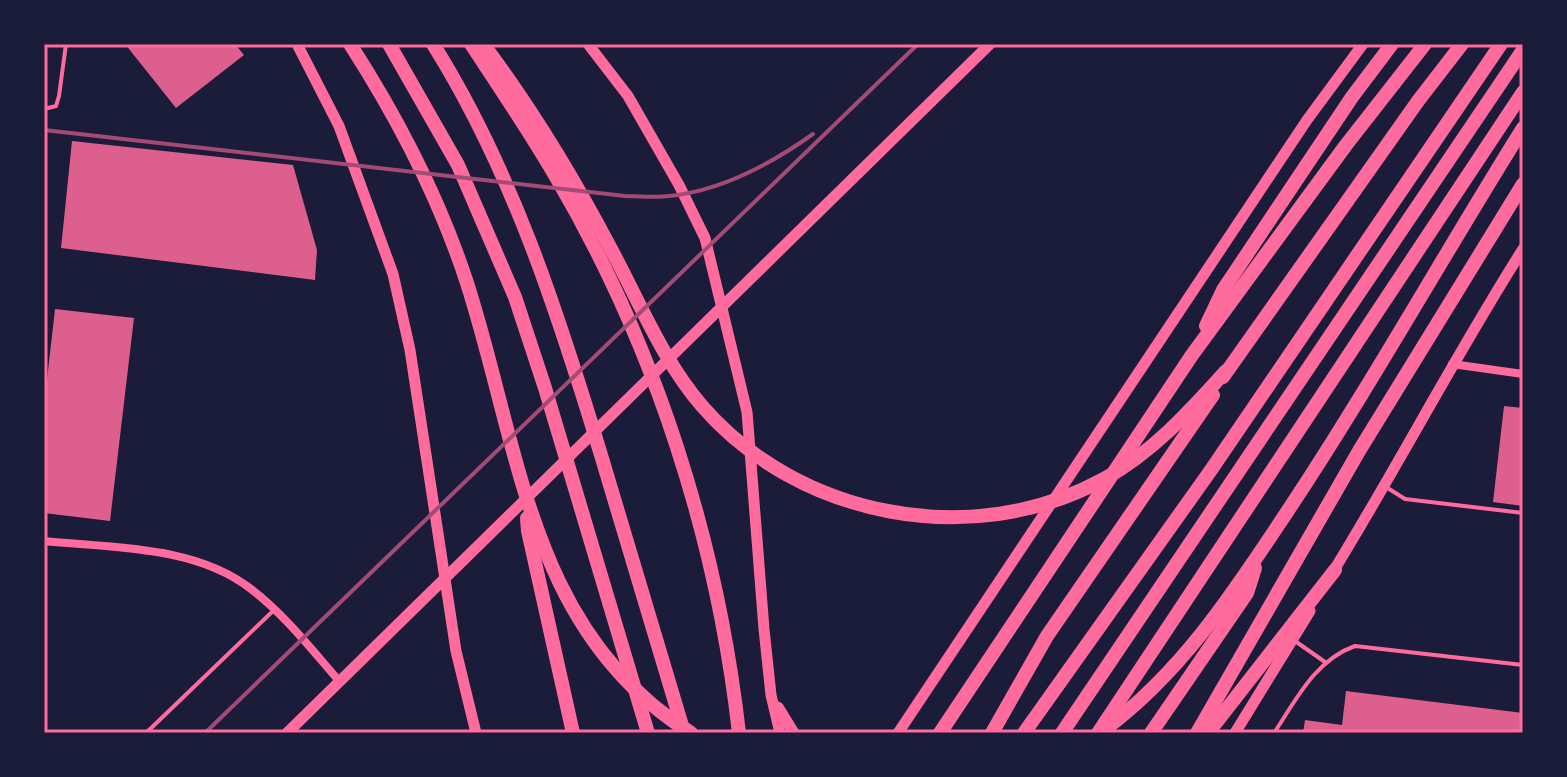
<svg xmlns="http://www.w3.org/2000/svg" width="1567" height="777" font-family="Mulish,sans-serif">
	<rect width="100%" height="100%" fill="#1b1b3a"/>
	<!-- building -->
	<g fill="#dd5f8e">
		<polygon points="125,44 235,44 244,55 176,108"/>
		<polygon points="72,141 293,165 317,250 315,280 61,248"/>
		<polygon points="55,309 134,318 110,521 44,513 44,406"/>
		<polygon points="1504,406 1523,408 1523,506 1493,502"/>
		<polygon points="1346,691 1523,713 1523,733 1303,733 1305,720 1342,725"/>
	</g>
	<g fill="none" stroke-linecap="round" stroke-linejoin="round">
		<!-- service -->
		<g stroke="#ff6b9d" stroke-width="4">
			<polyline points="44,109 56,106 59,96 66,44"/>
			<polyline points="1386,487 1405,499 1523,513"/>
			<polyline points="1295,641 1325,662"/>
			<polyline points="146,733 274,610"/>
			<path d="M1274,733C1296,700 1315,660 1355,646L1523,665"/>
		</g>
		<!-- minor -->
		<g stroke="#ff6b9d" stroke-width="8">
			<polyline points="1452,364 1523,374"/>
			<path d="M44,541C111,548 195,545 251,589C285,615 312,650 340,682"/>
		</g>
		<!-- secondary -->
		<g stroke="#ff6b9d" stroke-width="11">
			<polyline points="297,44 339,126 393,274 410,350 456,651 476,733"/>
			<polyline points="588,44 628,96 679,185 705,238 747,412 764,629 771,695 780,733"/>
			<path d="M1331,575C1397,468 1455,356 1523,249"/>
			<polyline points="778,707 794,733"/>
			<polyline points="287,733 990,44"/>
			<polyline points="898,733 1307,120 1363,44"/>
			<polyline points="1235,733 1310,611"/>
		</g>
		<!-- motorway -->
		<g stroke="#ff6b9d" stroke-width="14">
			<path d="M350,44C399,120 439,197 467,283C520,447 529,632 691,733"/>
			<polyline points="389,44 458,165 515,297 545,388 648,733"/>
			<path d="M433,44C512,170 558,313 601,455C628,546 656,637 683,729"/>
			<path d="M471,44C500,88 530,132 556,177C655,345 717,539 739,733"/>
			<path d="M483,44C532,109 573,177 611,249C639,301 663,361 702,406C799,518 973,551 1104,479C1152,453 1190,411 1226,371"/>
			<polyline points="1206,326 1223,290 1352,97 1392,44"/>
			<polyline points="1223,377 1418,101 1462,44"/>
			<polyline points="527,518 528,531 573,733"/>
			<path d="M1104,730C1183,671 1233,593 1287,512C1370,387 1443,256 1523,128"/>
			<polyline points="940,733 1192,355 1346,145 1425,44"/>
			<polyline points="992,733 1047,636 1213,395"/>
			<polyline points="1024,733 1211,470 1501,44"/>
			<polyline points="1062,733 1523,50"/>
			<polyline points="1098,733 1523,92"/>
			<polyline points="1151,733 1247,593 1255,568"/>
			<polyline points="1197,733 1359,451 1523,184"/>
			<polyline points="1208,733 1335,570"/>
		</g>
		<!-- rail -->
		<g stroke="#a44b75" stroke-width="4">
			<path d="M44,130L625,196C639,196 655,198 669,196C720,191 771,164 813,134"/>
			<polyline points="205,733 918,44"/>
		</g>
	</g>
	<!-- border -->
	<rect width="1567" height="777" fill="none" stroke="#1b1b3a" stroke-width="92"/>
	<rect x="46" y="46" width="1475" height="685" fill="none" stroke="#ff6b9d" stroke-width="3"/>
</svg>
